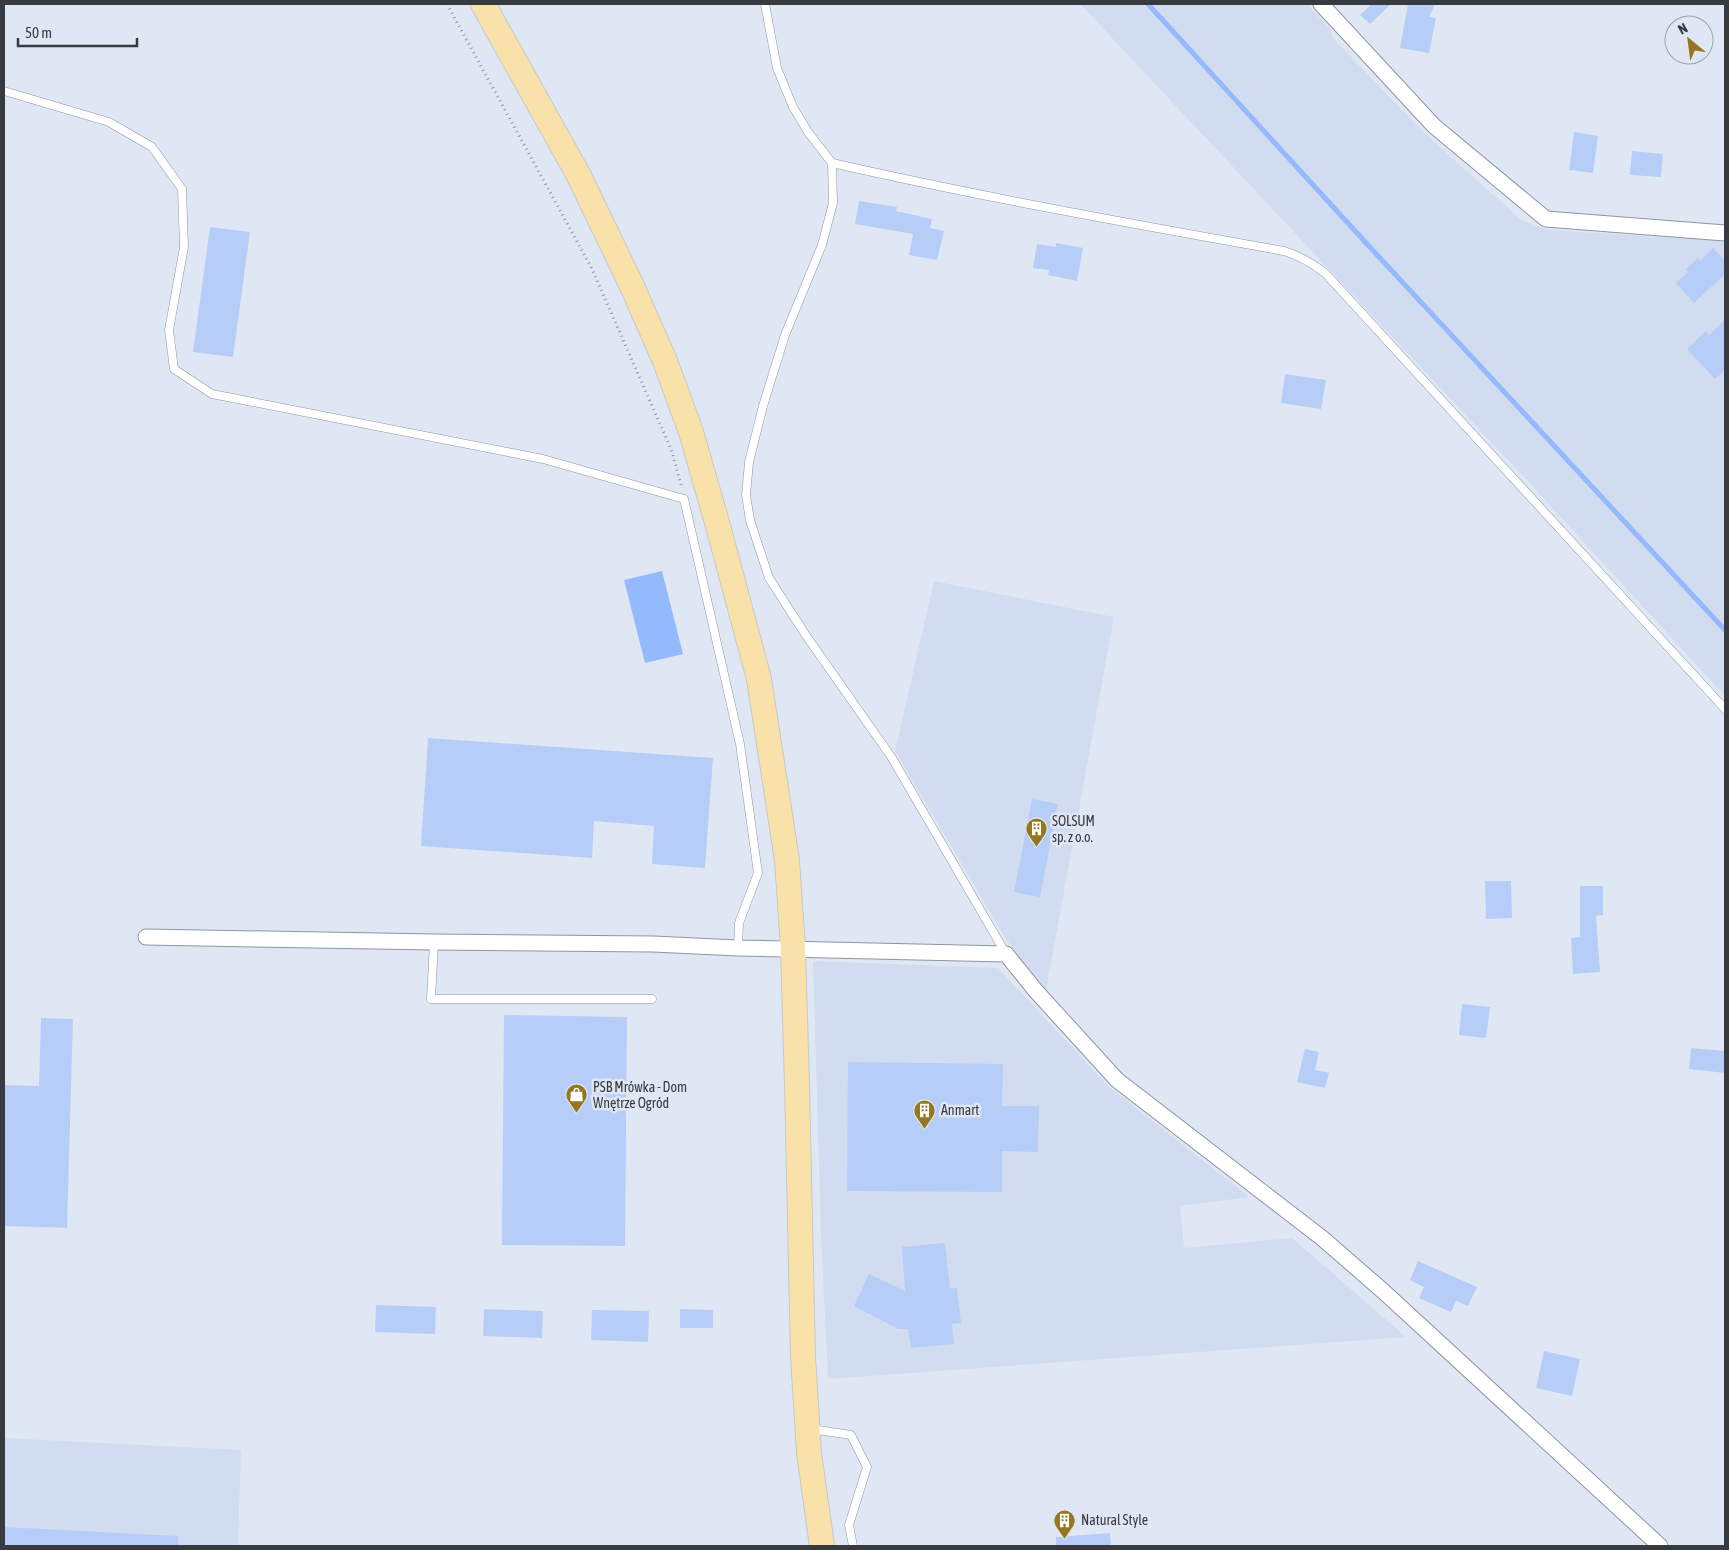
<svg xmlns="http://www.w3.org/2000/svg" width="1729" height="1550" font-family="'Asap Condensed',sans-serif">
	<rect width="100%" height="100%" fill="#e0e7f4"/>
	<!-- built -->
	<g fill="#d1dcf0">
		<polygon points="1080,4 1307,4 1330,29 1333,38 1421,130 1520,219 1547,230 1725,241 1725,696 1523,476"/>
		<polygon points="934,581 1114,617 1045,996 1003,934 895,751"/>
		<polygon points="813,961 998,968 1108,1086 1249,1197 1180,1206 1184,1248 1292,1238 1406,1337 828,1379 821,1237"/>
		<polygon points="4,1438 241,1450 238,1546 4,1546"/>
	</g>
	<!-- water -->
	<polygon fill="#94b9fd" points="662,571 683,654 645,663 624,580"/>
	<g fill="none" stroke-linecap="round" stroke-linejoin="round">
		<!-- stream -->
		<polyline stroke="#94b9fd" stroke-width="5" points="1148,4 1367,244 1725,630"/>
	</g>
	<!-- building -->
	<g fill="#b6cef7">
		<polygon points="1372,4 1391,4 1370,24 1360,15"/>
		<polygon points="1408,4 1435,4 1429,17 1436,18 1429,53 1400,48"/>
		<polygon points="1574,132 1598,136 1593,173 1569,170"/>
		<polygon points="1632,151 1663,154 1661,177 1630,175"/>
		<polygon points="859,201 897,207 896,211 932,219 930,228 944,231 937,260 909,255 913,234 855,224"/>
		<polygon points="210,227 250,232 233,357 193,352"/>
		<polygon points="1056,243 1083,248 1077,281 1048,275 1049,270 1033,268 1037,244 1056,247"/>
		<polygon points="1713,248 1725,261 1725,274 1694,303 1676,283 1688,272 1686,269 1698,258 1700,261"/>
		<polygon points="1725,320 1725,370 1715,379 1687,349 1706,331 1709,335"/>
		<polygon points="1285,374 1326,380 1321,409 1281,403"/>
		<polygon points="428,738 713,758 705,868 652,864 654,826 594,821 592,858 421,846"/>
		<polygon points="1032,799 1058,804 1040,897 1014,892"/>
		<polygon points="1485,881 1511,881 1512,918 1486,919"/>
		<polygon points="1580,886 1603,886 1603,915 1596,916 1600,972 1573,974 1571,938 1580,937"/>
		<polygon points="1462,1004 1490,1007 1486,1038 1459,1035"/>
		<polygon points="504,1015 627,1017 625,1246 502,1245"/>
		<polygon points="41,1018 73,1019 67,1228 4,1226 4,1085 39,1086"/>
		<polygon points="1691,1048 1725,1051 1725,1073 1689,1069"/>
		<polygon points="1305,1049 1319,1052 1315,1070 1329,1073 1325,1088 1297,1082"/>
		<polygon points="848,1062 1003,1064 1002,1106 1039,1106 1038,1152 1002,1151 1002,1192 847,1191"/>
		<polygon points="945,1243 950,1288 957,1288 961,1323 952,1324 954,1344 911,1348 908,1329 898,1329 854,1306 869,1274 905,1291 902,1247"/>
		<polygon points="1418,1261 1477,1287 1468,1306 1456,1301 1451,1312 1419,1298 1424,1287 1410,1280"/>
		<polygon points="376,1305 436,1307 435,1334 375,1332"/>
		<polygon points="484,1309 543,1311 542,1338 483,1336"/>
		<polygon points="680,1309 713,1310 713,1328 680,1328"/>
		<polygon points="592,1310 649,1311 648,1342 591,1340"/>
		<polygon points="1544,1351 1580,1359 1572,1396 1536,1388"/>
		<polygon points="4,1527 178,1536 178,1546 4,1546"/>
		<polygon points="1110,1533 1111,1546 1056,1546 1056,1537"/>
	</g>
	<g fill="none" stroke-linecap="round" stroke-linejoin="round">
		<defs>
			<g id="lane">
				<polyline points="765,4 777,68 793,107 808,132 832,163 833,203 822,245 785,335 763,406 749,462 746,495 750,520 769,578 805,634 892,758 1006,954"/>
				<polyline points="4,91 109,122 152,147 182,189 184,247 169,330 174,369 212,394 543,459 684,499 740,744 758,873 739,923 738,948"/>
				<path d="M832,163C982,197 1133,224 1284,251C1300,256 1312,263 1325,273L1725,709"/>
				<polyline points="434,942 431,999 652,999"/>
				<polyline points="811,1429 851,1435 867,1467 849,1525 853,1546"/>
			</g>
			<g id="street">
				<polyline points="1321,4 1434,126 1546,219 1725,233"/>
				<polyline points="146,937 434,942 653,944 738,948 1006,954 1035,990 1117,1080 1322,1238 1383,1291 1660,1546"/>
			</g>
			<polyline id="primary" points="483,4 578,174 631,284 665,361 691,432 718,526 759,679 787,860 793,949 797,1085 803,1357 809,1453 822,1546"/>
		</defs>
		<!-- lane casing -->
		<use href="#lane" stroke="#8e95a1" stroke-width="9"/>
		<!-- street casing -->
		<use href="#street" stroke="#8e95a1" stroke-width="17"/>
		<!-- primary casing -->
		<use href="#primary" stroke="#c7c8c9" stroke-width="26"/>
		<!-- path -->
		<polyline stroke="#91969f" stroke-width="3" stroke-dasharray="1 4" stroke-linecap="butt" points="447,4 591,267 671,449 682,488"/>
		<!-- lane -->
		<use href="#lane" stroke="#fff" stroke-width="8"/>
		<!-- street -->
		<use href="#street" stroke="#fff" stroke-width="15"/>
		<!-- primary -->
		<use href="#primary" stroke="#f8e2a9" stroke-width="24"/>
	</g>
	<!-- icons -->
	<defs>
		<symbol id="building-pin" viewBox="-11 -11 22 30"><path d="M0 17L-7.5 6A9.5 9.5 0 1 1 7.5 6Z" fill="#967720" stroke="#e0e7f4"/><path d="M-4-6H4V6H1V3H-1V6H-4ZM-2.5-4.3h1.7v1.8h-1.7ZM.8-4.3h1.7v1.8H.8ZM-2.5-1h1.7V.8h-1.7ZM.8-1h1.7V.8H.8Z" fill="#fff"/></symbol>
		<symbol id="shop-pin" viewBox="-11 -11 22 30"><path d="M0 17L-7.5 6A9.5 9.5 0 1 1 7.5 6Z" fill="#967720" stroke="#e0e7f4"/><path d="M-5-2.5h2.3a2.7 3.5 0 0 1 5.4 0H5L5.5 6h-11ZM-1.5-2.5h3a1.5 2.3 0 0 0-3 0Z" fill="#fff"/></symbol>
	</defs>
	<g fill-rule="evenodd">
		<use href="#building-pin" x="1024" y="816" width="25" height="34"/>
		<use href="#shop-pin" x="564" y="1082" width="25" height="34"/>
		<use href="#building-pin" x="912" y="1098" width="25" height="34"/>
		<use href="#building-pin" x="1052" y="1508" width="25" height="34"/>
	</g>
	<g text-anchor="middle" stroke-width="5" stroke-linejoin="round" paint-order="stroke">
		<!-- poi labels -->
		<g font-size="14" fill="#373a3f" stroke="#e0e7f4" text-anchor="start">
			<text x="1052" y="826">SOLSUM<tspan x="1052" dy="16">sp. z o.o.</tspan></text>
			<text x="593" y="1092">PSB Mrówka - Dom<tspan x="593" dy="16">Wnętrze Ogród</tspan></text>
			<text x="941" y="1115">Anmart</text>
			<text x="1081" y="1525">Natural Style</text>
		</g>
	</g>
	<!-- border -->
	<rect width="1729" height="1550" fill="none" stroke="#373a3f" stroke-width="10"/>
	<!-- north arrow -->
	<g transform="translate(1689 40) rotate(331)"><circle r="24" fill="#e0e7f4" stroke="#9ca2ac"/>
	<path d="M0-4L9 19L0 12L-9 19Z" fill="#967720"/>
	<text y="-8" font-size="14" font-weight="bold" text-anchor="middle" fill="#373a3f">N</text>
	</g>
	<!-- scale -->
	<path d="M18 38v8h119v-8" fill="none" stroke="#373a3f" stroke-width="2.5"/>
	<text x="25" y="38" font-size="15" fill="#373a3f" stroke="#e0e7f4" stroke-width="4" paint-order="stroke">50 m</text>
</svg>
